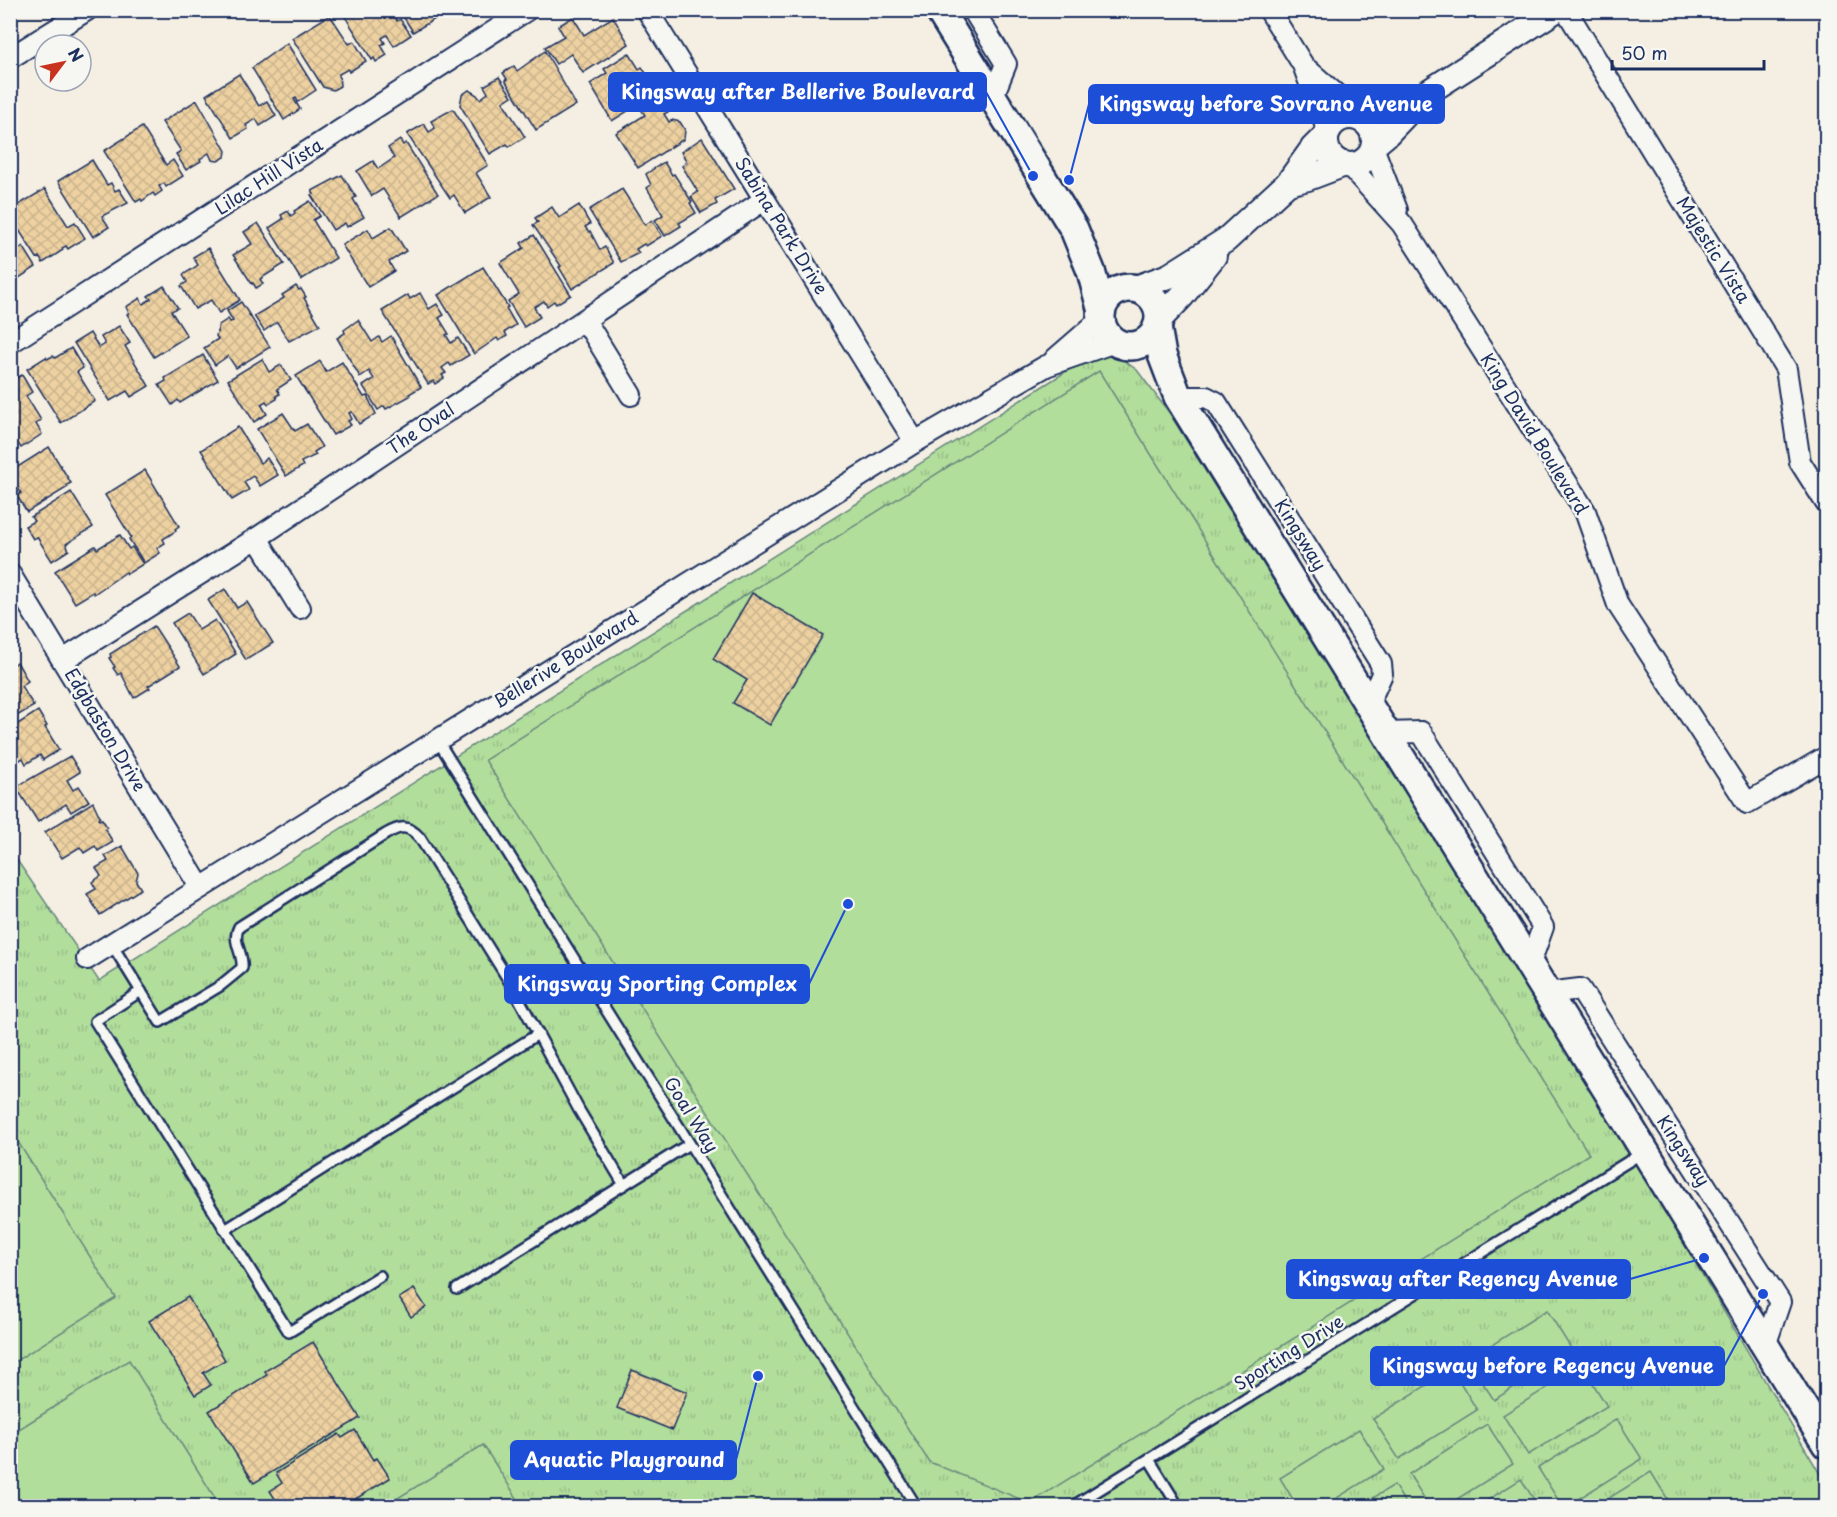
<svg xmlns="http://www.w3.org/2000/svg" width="1837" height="1517" font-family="'Playpen Sans',sans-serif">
	<defs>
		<pattern id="grass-tufts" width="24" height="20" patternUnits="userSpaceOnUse" patternTransform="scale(1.5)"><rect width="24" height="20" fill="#b2de9c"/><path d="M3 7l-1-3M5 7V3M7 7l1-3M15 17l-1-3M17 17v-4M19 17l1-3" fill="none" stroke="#98bf89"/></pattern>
		<pattern id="building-cross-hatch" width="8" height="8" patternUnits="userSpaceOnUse" patternTransform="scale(1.5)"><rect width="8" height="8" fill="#edd1a1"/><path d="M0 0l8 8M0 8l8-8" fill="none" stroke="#cbb48d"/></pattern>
	</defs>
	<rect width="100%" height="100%" fill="#f4efe2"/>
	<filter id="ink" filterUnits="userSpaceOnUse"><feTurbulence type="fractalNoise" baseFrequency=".0167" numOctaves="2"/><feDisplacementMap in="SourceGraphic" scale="12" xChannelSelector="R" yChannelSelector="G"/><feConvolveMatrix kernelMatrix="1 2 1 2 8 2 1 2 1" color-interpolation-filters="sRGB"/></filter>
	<g filter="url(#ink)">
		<!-- grass -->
		<polygon fill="url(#grass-tufts)" stroke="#66867d" stroke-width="1.5" points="1105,347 1137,370 1170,414 1654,1193 1826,1484 1826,1506 11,1506 10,850 99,981"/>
		<!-- pitch -->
		<g fill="#b2de9c" stroke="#66867d" stroke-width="1.5">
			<polygon points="1099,371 1589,1154 1030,1503 929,1462 485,760"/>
			<polygon points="13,1134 116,1298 11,1364 10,1135"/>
			<polygon points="1547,1310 1572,1350 1494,1400 1468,1360"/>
			<polygon points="129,1360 220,1506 11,1506 11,1434"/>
			<polygon points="1582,1366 1607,1406 1528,1455 1503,1415"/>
			<polygon points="1452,1369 1477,1410 1399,1459 1373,1419"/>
			<polygon points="1617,1419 1642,1459 1567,1506 1562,1506 1538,1468"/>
			<polygon points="1487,1424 1513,1464 1446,1506 1429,1506 1409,1474"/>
			<polygon points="1359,1429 1384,1469 1324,1506 1297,1506 1280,1478"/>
			<polygon points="483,1445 522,1506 385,1506"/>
			<polygon points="1651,1472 1672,1506 1596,1506"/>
			<polygon points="1521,1479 1538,1506 1478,1506"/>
			<polygon points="1394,1485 1407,1506 1360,1506"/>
		</g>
		<!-- building -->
		<g fill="url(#building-cross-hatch)" stroke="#1b2f5e" stroke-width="1.5">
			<polygon points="341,10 390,10 397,21 400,19 411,35 394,46 387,35 382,38 385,43 381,45 387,55 376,62 374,58 372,60"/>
			<polygon points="399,10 452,10 441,17 439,13 433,16 435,19 413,32"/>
			<polygon points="330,15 349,44 354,41 366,61 349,72 348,69 339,74 340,86 333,90 323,87 292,38"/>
			<polygon points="573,17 584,35 613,17 629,44 583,73 571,54 556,64 545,47 564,36 558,26"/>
			<polygon points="287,43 316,90 298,102 296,98 294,99 300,109 284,120 252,68"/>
			<polygon points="545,51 576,105 536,130 505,80 507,79 503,73 514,66 517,71"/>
			<polygon points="629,53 639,69 642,67 658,92 612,121 590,84 607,73 604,69"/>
			<polygon points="239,74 259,106 267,101 276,116 260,126 256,119 246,125 248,129 233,138 206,95"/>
			<polygon points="499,77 512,96 503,102 525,137 509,147 507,144 490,154 460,105 462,95 469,90 477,95 480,99 488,93 484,86"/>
			<polygon points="658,96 668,112 664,114 669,122 672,120 680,122 685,130 684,139 638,168 616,133 645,115 640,108"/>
			<polygon points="197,100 226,151 225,157 218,161 212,160 209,153 200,159 201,161 186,170 176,154 181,151 162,122"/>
			<polygon points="453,109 488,165 476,173 491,197 465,213 454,195 450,198 407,134 424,124 429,132 435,128 431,121"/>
			<polygon points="142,127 166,165 173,160 183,176 166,187 164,183 159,186 162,191 155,196 153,193 142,201 141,199 136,202 104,151"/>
			<polygon points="702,138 734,189 715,200 717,204 701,213 691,197 698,192 682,166 687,162 681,152"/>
			<polygon points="400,140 403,145 406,143 438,194 401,217 383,189 372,196 357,171 373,161 378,169 394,158 388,148"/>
			<polygon points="92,160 107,185 111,183 115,191 119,189 128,203 102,216 109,227 93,237 58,181"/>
			<polygon points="664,162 672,175 674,174 692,202 690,203 696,213 679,223 681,226 665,236 655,220 663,215 647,188 651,185 646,174"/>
			<polygon points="342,175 356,197 353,199 364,217 347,227 345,223 333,230 311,195 314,194 312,191"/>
			<polygon points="45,189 68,226 75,222 85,238 68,249 66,246 62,248 63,250 43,263 39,257 37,258 10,216 10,210"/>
			<polygon points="622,189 645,225 652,220 662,236 646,246 644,244 636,249 639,253 621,262 589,210"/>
			<polygon points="310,201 320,216 313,220 336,258 301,280 269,228 283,219 281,215 288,211 291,216 295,213 294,211"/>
			<polygon points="579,205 590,224 585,227 589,232 590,231 600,250 605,247 614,263 572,289 559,267 561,266 533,225 538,222 535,218 552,207 559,218"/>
			<polygon points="258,223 284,264 260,279 263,284 256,288 253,283 252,284 233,255 252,244 244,232"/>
			<polygon points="10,226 18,239 14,241 19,249 23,246 36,267 16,280 15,278 10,281"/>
			<polygon points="391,227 406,251 389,262 394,271 368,287 342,245 368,229 373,238"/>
			<polygon points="534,235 571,295 556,304 554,301 547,306 544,301 534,307 540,317 524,327 508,301 519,294 500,263 524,248 521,243"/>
			<polygon points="208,248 240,300 219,313 211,300 195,309 181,286 187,282 183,275 198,265 193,257"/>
			<polygon points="483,267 508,307 506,308 516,325 505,332 507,336 499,341 497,338 474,354 438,295"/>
			<polygon points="164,286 178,308 171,311 187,336 154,357 127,314 129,313 126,307 140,298 143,304 151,299 148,296"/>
			<polygon points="296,286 299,290 301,289 306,297 304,298 320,325 289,341 277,322 264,331 254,316 284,298 282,295"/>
			<polygon points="420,293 429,309 437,304 444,315 439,318 449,334 446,335 451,343 458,338 469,355 451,366 449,363 442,368 446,373 442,375 444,378 435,384 433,381 428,384 382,311 408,295 410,299"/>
			<polygon points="241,302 270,347 236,368 228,356 215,365 204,348 218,339 216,336 219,325 228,319 230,322 233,321 227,311"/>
			<polygon points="358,320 372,342 379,337 382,342 391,336 421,387 409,394 410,396 386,409 384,406 378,410 363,386 374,379 369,371 360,377 337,338 345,333 344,330"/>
			<polygon points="119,326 130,343 125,346 149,386 131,397 127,391 110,401 74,343 90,333 99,348 105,344 101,337"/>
			<polygon points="71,348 83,368 77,372 95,401 61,423 27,369 46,357 47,359 53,356 55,358"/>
			<polygon points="203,355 218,380 180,403 178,400 172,405 159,385 166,381 165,378"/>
			<polygon points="262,359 269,372 281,365 291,380 277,389 280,394 276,396 277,399 268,404 266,401 261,404 267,414 254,422 228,380"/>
			<polygon points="320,361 326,372 342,362 364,397 367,396 376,414 359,424 352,412 349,413 352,419 348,421 351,425 333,435 296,376"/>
			<polygon points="22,375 32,392 26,396 41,420 36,424 42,434 21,448 10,432 10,381"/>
			<polygon points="283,413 295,431 307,424 322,447 314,452 316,455 301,462 303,466 286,476 257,429"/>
			<polygon points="238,427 260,463 267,458 278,475 260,486 253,476 244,482 249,490 232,500 201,450"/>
			<polygon points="49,447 71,483 67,485 68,487 27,512 17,496 21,493 15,483 10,486 10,466 13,470"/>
			<polygon points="145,470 179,526 175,529 176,531 163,539 165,543 157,548 160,553 144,563 129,539 131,537 105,495"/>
			<polygon points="71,492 93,527 66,544 69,550 52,561 37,537 33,539 25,526 34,521 31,517"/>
			<polygon points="120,535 129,549 132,547 143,564 127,574 126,572 94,594 93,592 75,603 55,571 95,546 97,549"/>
			<polygon points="225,589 237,608 247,602 273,643 246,660 208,600"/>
			<polygon points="752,593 823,635 770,725 733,703 747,680 713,659"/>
			<polygon points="188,613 199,630 215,620 236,654 204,674 172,623"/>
			<polygon points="154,626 180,666 148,686 150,688 134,698 121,673 118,675 113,668 115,667 109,658 111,657 110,654"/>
			<polygon points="17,662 28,681 21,686 34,706 10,720 10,666"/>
			<polygon points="38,711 47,726 45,727 59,750 43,760 40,755 26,764 23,758 15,763 10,756 10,729"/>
			<polygon points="70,756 80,772 67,780 73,790 79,786 89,801 71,812 66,804 38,822 16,787"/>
			<polygon points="93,802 100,817 98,819 99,820 102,819 107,827 105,829 113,842 98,851 95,846 84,853 80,847 62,858 45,832"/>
			<polygon points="122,846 138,873 136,881 141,889 100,915 87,894 96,889 92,882 101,876 96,868 108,861 105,856"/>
			<polygon points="414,1289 426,1307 411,1317 399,1298"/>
			<polygon points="188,1297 225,1360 203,1373 211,1385 195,1395 149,1321"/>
			<polygon points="313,1342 360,1418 254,1483 209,1411 267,1375 265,1371"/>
			<polygon points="632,1370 687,1392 672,1430 617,1408"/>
			<polygon points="355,1430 373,1460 377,1458 390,1478 344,1506 280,1506 270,1491 282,1483 276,1473 339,1434 342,1438"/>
		</g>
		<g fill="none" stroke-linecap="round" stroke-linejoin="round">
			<defs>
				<g id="service">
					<polyline points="438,741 916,1506"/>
					<path d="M111,943L160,1022L220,986L242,968C244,953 231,942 239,927L386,834C400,826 408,824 420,838L511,984L579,1110L624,1185"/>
					<polyline points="141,991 95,1021 289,1332 380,1276"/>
					<polyline points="225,1230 538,1034"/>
					<polyline points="457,1289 689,1144"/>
					<polyline points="1149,1459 1178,1506"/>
					<polyline points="1073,1506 1642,1153"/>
				</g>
				<g id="minor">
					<polyline points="647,10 915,442"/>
					<polyline points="973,10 1006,64 993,96"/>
					<polyline points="1269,10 1303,65 1328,132"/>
					<polyline points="1566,10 1786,369 1800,462 1826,503"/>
					<polyline points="10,58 87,10"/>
					<polyline points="1307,69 1346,103 1359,118"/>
					<polyline points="1373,147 1397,210"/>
					<polyline points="1348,164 1402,224 1585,511 1618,605 1747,803 1826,757"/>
					<polyline points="585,320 631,395"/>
					<polyline points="10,343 527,10"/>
					<polyline points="1055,359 1100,320"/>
					<polyline points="1178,397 1206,397 1216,402 1381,664 1382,674 1368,705"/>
					<polyline points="257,538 300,608"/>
					<polyline points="10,574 200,887"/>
					<polyline points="63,660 257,538 764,200"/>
					<polyline points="1386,733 1421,732 1543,927 1529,966"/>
					<polyline points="87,959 915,442 1046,366 1115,342"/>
					<polyline points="1547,993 1580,989 1780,1302 1765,1346"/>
				</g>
				<g id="tertiary">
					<circle cx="1350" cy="141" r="24"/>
					<polyline points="1361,119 1372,113 1417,97"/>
					<polyline points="1374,145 1386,135 1425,94 1556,10"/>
					<polyline points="1288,183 1308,178 1345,164"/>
					<polyline points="1136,288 1169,276 1226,240 1288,183 1313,148 1327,134"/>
					<polyline points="1159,320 1182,296 1214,256"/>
				</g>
				<g id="secondary">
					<polyline points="939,10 1074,229 1091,271 1101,308"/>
					<circle cx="1130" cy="317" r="29"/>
					<polyline points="1157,327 1162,355 1178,397 1826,1444"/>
				</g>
			</defs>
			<!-- service casing -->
			<use href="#service" stroke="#1b2f5e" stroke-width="14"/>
			<!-- minor casing -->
			<use href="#minor" stroke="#1b2f5e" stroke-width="24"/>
			<!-- tertiary casing -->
			<use href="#tertiary" stroke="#1b2f5e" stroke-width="28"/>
			<!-- secondary casing -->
			<use href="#secondary" stroke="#1b2f5e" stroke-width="32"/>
			<!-- service -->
			<use href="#service" stroke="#f6f6f2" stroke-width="9"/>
			<!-- minor -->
			<use href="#minor" stroke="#f6f6f2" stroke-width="20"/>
			<!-- tertiary -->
			<use href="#tertiary" stroke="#f6f6f2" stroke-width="24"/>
			<!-- secondary -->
			<use href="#secondary" stroke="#f6f6f2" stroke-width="27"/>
		</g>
	</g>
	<g text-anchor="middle" stroke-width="5" stroke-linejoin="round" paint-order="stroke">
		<!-- street labels -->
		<g font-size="18" fill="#1b2f5e" stroke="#f6f6f2">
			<text transform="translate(269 177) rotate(-33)" y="6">Lilac Hill Vista</text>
			<text transform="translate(781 226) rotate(58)" y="6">Sabina Park Drive</text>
			<text transform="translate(1713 250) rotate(58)" y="6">Majestic Vista</text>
			<text transform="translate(421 429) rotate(-34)" y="6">The Oval</text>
			<text transform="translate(1534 434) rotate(58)" y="6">King David Boulevard</text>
			<text transform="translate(1300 535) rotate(58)" y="6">Kingsway</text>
			<text transform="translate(566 660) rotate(-32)" y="6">Bellerive Boulevard</text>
			<text transform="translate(105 730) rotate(59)" y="6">Edgbaston Drive</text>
			<text transform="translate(691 1115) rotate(58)" y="6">Goal Way</text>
			<text transform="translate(1683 1151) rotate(57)" y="6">Kingsway</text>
			<text transform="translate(1289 1353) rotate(-32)" y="6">Sporting Drive</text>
		</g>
	</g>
	<!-- callouts -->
	<path fill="none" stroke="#1d4ed8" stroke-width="2" d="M1033 176L986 92M1069 180L1089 104M848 904L809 984M1704 1258L1630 1279M1763 1294L1724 1366M758 1376L736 1460"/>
	<g fill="#1d4ed8" stroke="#f6f6f2" stroke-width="2">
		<circle cx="1033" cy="176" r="6"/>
		<circle cx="1069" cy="180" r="6"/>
		<circle cx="848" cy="904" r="6"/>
		<circle cx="1704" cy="1258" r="6"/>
		<circle cx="1763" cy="1294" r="6"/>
		<circle cx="758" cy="1376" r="6"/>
	</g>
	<g fill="#1d4ed8" stroke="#1d4ed8" stroke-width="2">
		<rect x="609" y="73" width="377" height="38" rx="6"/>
		<rect x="1089" y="85" width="355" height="38" rx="6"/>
		<rect x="505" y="965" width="304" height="38" rx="6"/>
		<rect x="1287" y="1260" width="343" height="38" rx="6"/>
		<rect x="1371" y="1347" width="353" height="38" rx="6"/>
		<rect x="511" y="1441" width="225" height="38" rx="6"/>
	</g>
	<g font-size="20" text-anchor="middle" font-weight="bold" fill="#fff">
		<text x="798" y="99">Kingsway after Bellerive Boulevard</text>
		<text x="1266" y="111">Kingsway before Sovrano Avenue</text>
		<text x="657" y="991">Kingsway Sporting Complex</text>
		<text x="1458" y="1286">Kingsway after Regency Avenue</text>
		<text x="1548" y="1373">Kingsway before Regency Avenue</text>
		<text x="624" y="1467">Aquatic Playground</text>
	</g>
	<!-- margin -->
	<rect width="1837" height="1517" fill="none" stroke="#f6f6f2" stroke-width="36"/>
	<rect x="18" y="18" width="1801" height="1481" fill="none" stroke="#1b2f5e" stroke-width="2" filter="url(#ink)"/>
	<!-- north arrow -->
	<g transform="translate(63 63) rotate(58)"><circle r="28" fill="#f6f6f2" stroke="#9ea6b7" stroke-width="1.5"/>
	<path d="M0-4.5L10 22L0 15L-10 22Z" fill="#c8321e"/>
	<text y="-9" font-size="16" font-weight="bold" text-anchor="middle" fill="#1b2f5e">N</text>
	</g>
	<!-- scale -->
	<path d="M1612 60v9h152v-9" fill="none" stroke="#1b2f5e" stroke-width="3"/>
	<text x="1621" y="60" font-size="18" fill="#1b2f5e" stroke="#f6f6f2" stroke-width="4.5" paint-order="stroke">50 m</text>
</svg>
